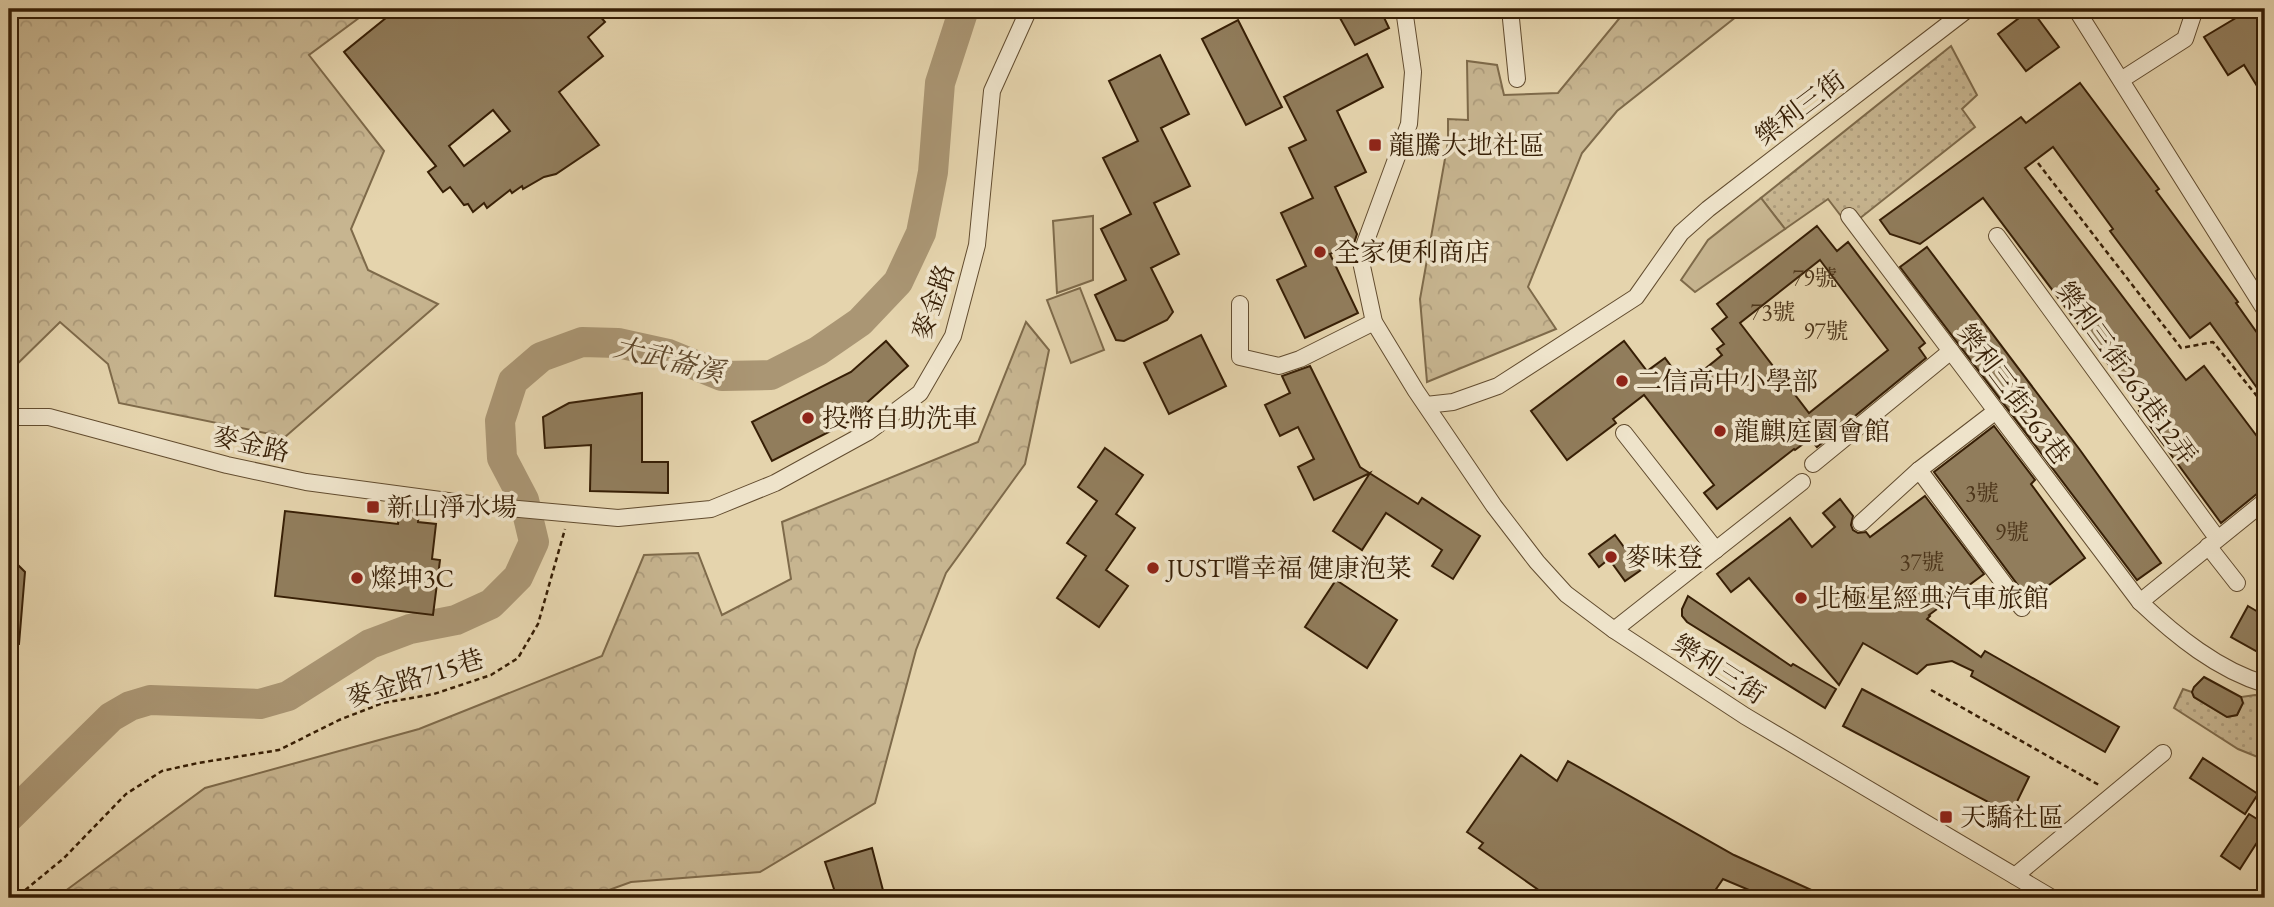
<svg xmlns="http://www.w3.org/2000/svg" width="2274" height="907" font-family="'EB Garamond','Noto Serif TC',serif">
	<defs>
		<pattern id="grass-dots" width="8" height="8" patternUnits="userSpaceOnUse" patternTransform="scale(1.75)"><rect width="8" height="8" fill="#c7b590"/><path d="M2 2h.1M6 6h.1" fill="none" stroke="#ac9b7b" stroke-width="1.8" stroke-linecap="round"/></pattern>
		<pattern id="forest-crowns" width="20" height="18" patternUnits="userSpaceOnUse" patternTransform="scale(1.75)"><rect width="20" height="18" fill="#c7b590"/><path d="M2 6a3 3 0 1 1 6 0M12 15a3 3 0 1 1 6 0" fill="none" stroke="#ac9b7b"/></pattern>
	</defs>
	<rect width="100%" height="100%" fill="#e5d4ad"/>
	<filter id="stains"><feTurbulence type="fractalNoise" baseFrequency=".00286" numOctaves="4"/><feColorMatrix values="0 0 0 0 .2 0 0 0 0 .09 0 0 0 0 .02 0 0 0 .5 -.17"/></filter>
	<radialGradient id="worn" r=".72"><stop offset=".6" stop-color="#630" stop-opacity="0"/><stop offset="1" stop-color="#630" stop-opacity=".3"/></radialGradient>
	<!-- grass -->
	<g fill="url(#grass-dots)" stroke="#7e6a4a" stroke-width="2">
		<polygon points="1951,46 1977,95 1962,109 1975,127 1854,223 1844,220 1828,199 1785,229 1761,198"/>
		<polygon points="2183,689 2192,692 2194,697 2227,717 2237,715 2242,704 2241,697 2255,695 2265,696 2265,760 2238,749 2174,708"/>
	</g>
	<!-- forest -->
	<g fill="url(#forest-crowns)" stroke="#7e6a4a" stroke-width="2">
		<polygon points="9,9 371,9 309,55 384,151 351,229 368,270 438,304 285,437 119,403 108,364 60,322 9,372"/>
		<polygon points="1627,9 1746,9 1617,111 1582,153 1528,287 1556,329 1427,382 1420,299 1448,142 1448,119 1468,120 1467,61 1497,65 1504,95 1558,93"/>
		<polygon points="1026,322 1049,350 1025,464 946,573 916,650 875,803 760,872 631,882 587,898 58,898 57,897 205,788 419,729 602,656 644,555 698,553 722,615 791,579 782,522 978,442"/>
	</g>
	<!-- garden -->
	<g fill="#c7b590" stroke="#7e6a4a" stroke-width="2">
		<polygon points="1761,198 1785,229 1695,292 1681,280 1708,240"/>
		<polygon points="1093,216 1093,280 1057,293 1053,221"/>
		<polygon points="1080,288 1104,350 1071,363 1047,300"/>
	</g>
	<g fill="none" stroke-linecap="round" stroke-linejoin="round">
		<!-- river -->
		<polyline stroke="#aa9674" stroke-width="30" points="9,817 111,717 130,706 150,700 260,704 288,696 370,644 410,629 456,620 491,604 518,577 534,542 524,500 502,458 500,421 513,381 541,357 582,342 618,343 668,354 722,376 771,375 818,351 860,322 898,282 921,233 933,172 940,83 964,9"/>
	</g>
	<!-- building -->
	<g fill="#917d5c" stroke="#361e05" stroke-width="2" fill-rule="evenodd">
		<path d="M397,9H594L605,22L588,37L603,56L559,92L599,145L556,174L544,177L523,189L522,186L512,193L510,190L487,208L484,203L473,212L468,204L464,205L450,187L443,192L428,172L436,166L344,52ZM493,110L510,131L464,166L449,146Z"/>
		<polygon points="1335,9 1380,9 1389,28 1355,45"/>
		<polygon points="2031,9 2059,47 2026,71 1998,34"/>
		<polygon points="2251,9 2265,9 2265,99 2244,65 2228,75 2204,37"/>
		<polygon points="1238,20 1282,107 1246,125 1202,39"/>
		<polygon points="1367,54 1383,87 1337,111 1366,172 1335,187 1357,234 1354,243 1330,254 1358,313 1305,338 1277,280 1306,266 1281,213 1313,198 1289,148 1306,140 1284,97"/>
		<polygon points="1160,55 1189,114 1161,128 1190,186 1154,203 1179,254 1151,268 1173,312 1167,320 1124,341 1116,340 1095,295 1126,280 1101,229 1131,214 1103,158 1138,141 1109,81"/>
		<polygon points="2080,83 2159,189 2156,191 2238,302 2236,303 2265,344 2265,399 2210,323 2190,338 2110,231 2113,229 2053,147 2025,168 2186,380 2204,366 2265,447 2265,491 2258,493 2221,523 2139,411 2142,409 1983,198 1920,244 1890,234 1880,220 2021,117 2026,123"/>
		<path d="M1817,226L1837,251L1848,242L1925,343L1919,348L1926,358L1817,447L1810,439L1795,450L1794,449L1717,509L1704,493L1714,485L1644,395L1613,419L1616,423L1567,460L1531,411L1624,341L1647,371L1665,358L1685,385L1722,355L1717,349L1724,344L1712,329L1727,317L1717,304ZM1820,260L1888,350L1809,413L1740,323Z"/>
		<polygon points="1927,247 2080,450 2161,563 2137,580 1900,267"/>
		<polygon points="1201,335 1226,386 1169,414 1144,363"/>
		<polygon points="886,341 908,366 861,408 864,414 772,461 752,422 851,372"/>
		<polygon points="1310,366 1360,467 1418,504 1422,498 1480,536 1453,579 1432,566 1442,550 1386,513 1362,550 1333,531 1370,473 1314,500 1298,467 1314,459 1298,427 1280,436 1265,405 1290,393 1282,376"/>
		<polygon points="642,393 642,462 668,462 668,493 590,491 591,445 545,448 543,417 569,403"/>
		<polygon points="1994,426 2035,480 2031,484 2085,558 2029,600 1934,472"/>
		<polygon points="1105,448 1143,475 1116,514 1135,528 1106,570 1128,586 1099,627 1057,598 1086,556 1067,543 1097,501 1078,487"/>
		<polygon points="1925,496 1984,574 1929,615 1930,616 1927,619 1981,657 1985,651 2119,727 2105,752 1971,676 1973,671 1952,661 1927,665 1917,674 1863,643 1839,685 1749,578 1731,592 1717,574 1790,518 1812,547 1835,527 1823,513 1840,499 1853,516 1851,525 1853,530 1858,533 1866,532 1870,537"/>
		<polygon points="400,509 419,511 418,522 436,524 432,559 440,560 433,615 275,596 285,511 398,524"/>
		<polygon points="1615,535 1641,570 1625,581 1609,559 1599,567 1589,554"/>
		<polygon points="9,556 25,572 19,644 9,643"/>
		<polygon points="1336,580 1397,620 1367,668 1305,627"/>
		<polygon points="1688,596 1791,666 1793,664 1836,689 1825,708 1687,622 1682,616 1682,609"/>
		<polygon points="2248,606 2265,616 2265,656 2231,637"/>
		<polygon points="2204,677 2241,697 2243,703 2237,715 2227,717 2194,697 2192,692 2194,687"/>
		<polygon points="1862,689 2029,777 2011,814 1843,726"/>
		<polygon points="1521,755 1557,781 1568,761 1734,855 1829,898 1768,898 1723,879 1710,898 1550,898 1479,848 1483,843 1467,832"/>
		<polygon points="2203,758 2258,794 2245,814 2190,778"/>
		<polygon points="2249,814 2265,824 2265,830 2240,869 2221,856"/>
		<polygon points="872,848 885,898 837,898 825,862"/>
	</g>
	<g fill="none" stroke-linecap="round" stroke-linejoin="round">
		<defs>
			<g id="minor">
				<polyline points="1404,9 1413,72 1409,124 1360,257 1374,322 1416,391 1494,506 1537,562 1566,594 1614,630 1745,716 2052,898"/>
				<polyline points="1510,9 1517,79"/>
				<polyline points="2076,9 2265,310"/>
				<polyline points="2121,80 2185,39 2195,9"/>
				<path d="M1849,216L2140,602C2176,636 2218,670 2265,684"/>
				<polyline points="1997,236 2217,538"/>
				<polyline points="1240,304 1240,357 1279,366 1300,359 1374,322"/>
				<polyline points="1426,405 1453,402 1498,386 1636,297 1681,233 1708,209 1968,9"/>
				<polyline points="9,420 17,417 49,417 227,465 306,482 485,506 618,518 711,509 775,483 868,432 920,393 953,336 977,245 992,91 1029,9"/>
				<polyline points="1624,433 1716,550"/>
				<polyline points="1813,464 1951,351"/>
				<polyline points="1919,470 2022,608"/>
				<polyline points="1861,523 1919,470 1996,411"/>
				<polyline points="2208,546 2237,583"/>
				<polyline points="2140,602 2265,501"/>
				<polyline points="1614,630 1802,482"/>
				<polyline points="2015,876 2163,753"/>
			</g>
		</defs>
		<!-- minor casing -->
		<use href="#minor" stroke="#624c2f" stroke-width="18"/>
		<!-- path -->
		<g stroke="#361e05" stroke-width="2.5" stroke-dasharray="5 3.5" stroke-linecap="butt">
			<polyline points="2038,163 2181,348 2213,342 2265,406"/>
			<polyline points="1931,690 2099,785"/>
			<polyline points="10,898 24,891 64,858 126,794 162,771 198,763 279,750 339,720 383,703 434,694 491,675 518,658 538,624 565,529"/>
		</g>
		<!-- minor -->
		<use href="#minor" stroke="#eee3ca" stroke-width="16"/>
	</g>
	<!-- markers -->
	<g fill="#8f2418" stroke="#eee3ca" stroke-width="2.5">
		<rect x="1368" y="138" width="14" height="14" rx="3.5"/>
		<circle cx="1320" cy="252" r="7"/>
		<circle cx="1622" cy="381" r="7"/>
		<circle cx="808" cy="418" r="7"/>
		<circle cx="1720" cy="431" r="7"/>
		<rect x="366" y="500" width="14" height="14" rx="3.5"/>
		<circle cx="1611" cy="557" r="7"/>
		<circle cx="1153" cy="568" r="7"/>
		<circle cx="357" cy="578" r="7"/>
		<circle cx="1801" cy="598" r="7"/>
		<rect x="1939" y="810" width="14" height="14" rx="3.5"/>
	</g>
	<g text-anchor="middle" stroke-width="7" stroke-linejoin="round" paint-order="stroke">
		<!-- number labels -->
		<g font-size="23" fill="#4d361b">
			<text x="1815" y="286">79號</text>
			<text x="1773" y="320">73號</text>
			<text x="1826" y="339">97號</text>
			<text x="1982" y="501">3號</text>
			<text x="2012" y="540">9號</text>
			<text x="1922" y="570">37號</text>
		</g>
		<!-- street labels -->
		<g font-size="26" fill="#361e05" stroke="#eee3ca">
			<text transform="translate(1800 108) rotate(-37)" y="9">樂利三街</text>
			<text transform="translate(933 302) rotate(-71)" y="9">麥金路</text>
			<text transform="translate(2127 373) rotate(54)" y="9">樂利三街263巷12弄</text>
			<text transform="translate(2014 394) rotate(53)" y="9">樂利三街263巷</text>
			<text transform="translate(251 444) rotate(13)" y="9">麥金路</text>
			<text transform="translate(1719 669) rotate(33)" y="9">樂利三街</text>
			<text transform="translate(415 678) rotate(-17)" y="9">麥金路715巷</text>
		</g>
		<!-- poi labels -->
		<g font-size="26" fill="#361e05" stroke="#eee3ca" text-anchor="start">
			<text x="1389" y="154">龍騰大地社區</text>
			<text x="1334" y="261">全家便利商店</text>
			<text x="1636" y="390">二信高中小學部</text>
			<text x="822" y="427">投幣自助洗車</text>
			<text x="1734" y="440">龍麒庭園會館</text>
			<text x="387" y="516">新山淨水場</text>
			<text x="1625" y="566">麥味登</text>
			<text x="1167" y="577">JUST嚐幸福 健康泡菜</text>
			<text x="371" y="587">燦坤3C</text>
			<text x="1815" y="607">北極星經典汽車旅館</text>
			<text x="1960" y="826">天驕社區</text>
		</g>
		<!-- water labels -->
		<g font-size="28" font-style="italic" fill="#5f482c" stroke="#eee3ca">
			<text transform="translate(669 359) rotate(14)" y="10">大武崙溪</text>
		</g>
	</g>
	<!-- margin -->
	<rect width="2274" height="907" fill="none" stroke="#e5d4ad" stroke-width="35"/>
	<rect x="10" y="10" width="2253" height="886" fill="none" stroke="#361e05" stroke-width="3.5"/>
	<rect x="18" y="18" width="2239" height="872" fill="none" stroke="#361e05" stroke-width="2"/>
	<rect width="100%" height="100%" filter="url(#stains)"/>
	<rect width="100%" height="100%" fill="url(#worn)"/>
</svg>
